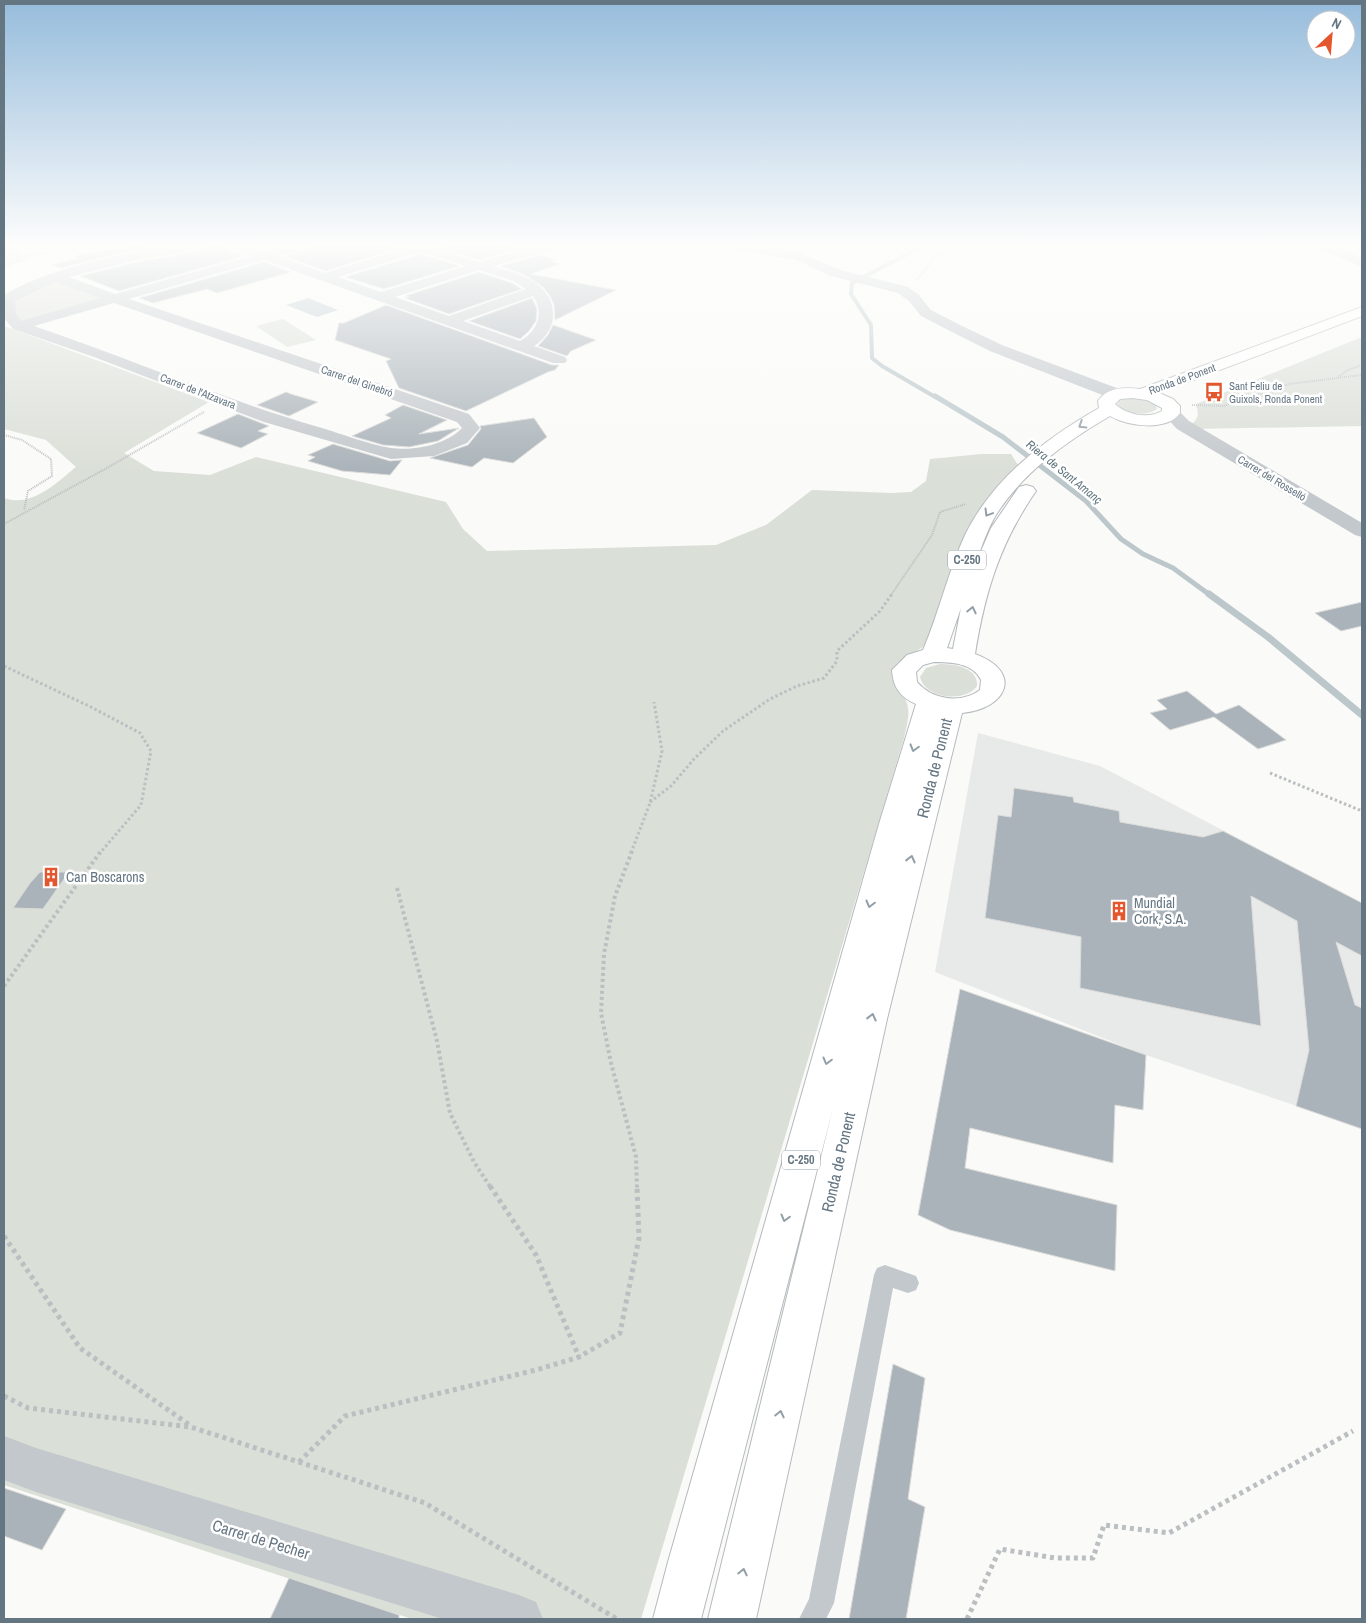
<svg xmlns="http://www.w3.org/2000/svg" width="1366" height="1623" font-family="'Archivo Narrow',sans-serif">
	<rect width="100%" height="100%" fill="#fafaf8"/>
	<!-- built -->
	<polygon fill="#e8e9e9" points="978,733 1100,766 1362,903 1362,1128 1146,1055 935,972"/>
	<!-- green -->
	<g fill="#dadfd7">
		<polygon points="4,245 36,245 19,252 29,260 4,267"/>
		<polygon points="52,280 104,298 21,323 17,320 14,308 16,297"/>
		<polygon points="283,319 316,340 287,347 256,326"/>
		<path d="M4,327H7L209,402L124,453L154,471L210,475L256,457L446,502L463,529L487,551L716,545L766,525L812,490L891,493L911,492L926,481L930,459L981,454H1011L1018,465C989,497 964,531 950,571C942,594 937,619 931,642L897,663L893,679C911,706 911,707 904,738L641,1619H412L4,1485V498C32,508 56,483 76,467L46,440L4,429Z"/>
		<path d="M1362,337V426L1195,429L1190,425C1199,419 1199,414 1196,404Z"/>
		<path d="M1134,398L1147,400L1156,404L1157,409C1147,417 1128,414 1118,405L1119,400Z"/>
		<path d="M940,664C954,664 978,667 977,686C965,703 925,699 920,677L926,668Z"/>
	</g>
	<!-- water -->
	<polygon fill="#bbc7cb" points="308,298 338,310 317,317 286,305"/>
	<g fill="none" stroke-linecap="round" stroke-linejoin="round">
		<!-- stream-far2 -->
		<polyline stroke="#bbc7cb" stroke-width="4" points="925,245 852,283 851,294 871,325 872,358 882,366 937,398"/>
		<!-- stream-far1 -->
		<polyline stroke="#bbc7cb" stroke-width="5" points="935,396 1003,437 1086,501 1121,539 1143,554 1173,568 1210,595"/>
		<!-- stream -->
		<polyline stroke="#bbc7cb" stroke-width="7" points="1209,594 1268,637 1362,715"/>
	</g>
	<!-- building -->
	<g fill="#aab3b9" stroke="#dcdcda">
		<polygon points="133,245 165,245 109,256 61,268 52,265 78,258 73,256"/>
		<polygon points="208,245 226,245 228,250 245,256 119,291 80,276 138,262 200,251"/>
		<polygon points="311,245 405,245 405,246 326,271 284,256 308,250"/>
		<polygon points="438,245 513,245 521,248 479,260 437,247"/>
		<polygon points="421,254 460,266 384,289 345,277"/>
		<polygon points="542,255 557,260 552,261 560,264 531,274 616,290 555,320 554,305 550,296 543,287 525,275 500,266"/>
		<polygon points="264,262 291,272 217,293 207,289 153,303 139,298"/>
		<polygon points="479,272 512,283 522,289 449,314 405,298 409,297 405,296"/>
		<polygon points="532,298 537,309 536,321 529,331 520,339 469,321"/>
		<polygon points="386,305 552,365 559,365 555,370 548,372 466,411 399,388 386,361 391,359 335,340 339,323 344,323"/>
		<polygon points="553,325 596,340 571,351 567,356 538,346 548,335"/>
		<polygon points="286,392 291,394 318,402 289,416 257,405"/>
		<polygon points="403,405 447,420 419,434 459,428 438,441 409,447 383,445 352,436 391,418 385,415"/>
		<polygon points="238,414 269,426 258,431 268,434 241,448 197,433"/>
		<polygon points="534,418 547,437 513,463 484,458 472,467 430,458 468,445 481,429 480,426"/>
		<polygon points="333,444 390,461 402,460 390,475 342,471 308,461 315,457 308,455"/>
		<polygon points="1362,602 1362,626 1341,631 1315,613"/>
		<polygon points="1187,691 1216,714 1239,705 1286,740 1258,749 1214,717 1170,730 1150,713 1167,709 1157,700"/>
		<polygon points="1014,788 1073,797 1074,802 1119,811 1120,822 1203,837 1223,831 1362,903 1362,956 1336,942 1355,1005 1362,1008 1362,1129 1296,1106 1309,1050 1297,921 1251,896 1261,1026 1080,988 1081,937 985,918 998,815 1011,817"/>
		<polygon points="40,872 69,872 43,909 13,908 30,883"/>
		<polygon points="960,989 1146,1055 1143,1110 1115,1105 1113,1163 970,1128 965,1168 1117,1205 1115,1271 950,1230 918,1215"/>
		<polygon points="893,1364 925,1378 908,1499 925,1507 906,1619 849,1619"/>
		<polygon points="4,1488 66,1509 42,1550 4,1536"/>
		<polygon points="289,1578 399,1615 399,1619 270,1619"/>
	</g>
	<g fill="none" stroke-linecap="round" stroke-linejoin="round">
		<defs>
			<path id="primary" d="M1362,307V316L1159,393L1173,399L1180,406V413C1167,432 1127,426 1110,416C1067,441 1023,472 996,515C987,530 981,548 975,565L991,528L1019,487L1026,485L1033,487L1036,491C1000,543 985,592 975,654C1024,672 1007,709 962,713L887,1019L756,1619H708L833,1108L701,1619H653L668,1562L879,824L916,704C900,697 893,687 892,670L907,655L923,650C939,613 948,572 965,535C993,478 1045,439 1099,408L1098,401C1107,387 1125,387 1140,389ZM1132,398L1147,400L1162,408V411C1148,419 1127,415 1115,404L1120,399ZM961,608L953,649L947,648ZM934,662C951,662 973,663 981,680L980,690C961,704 932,700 917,682L916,672L923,665Z"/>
		</defs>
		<!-- primary casing -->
		<use href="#primary" stroke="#b5babe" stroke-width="2"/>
		<!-- path-far3 -->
		<g stroke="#bbbfc2" stroke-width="2" stroke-dasharray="1 1" stroke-linecap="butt">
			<polyline points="937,256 975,245"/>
			<polyline points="4,261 24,256 77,250"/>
			<polyline points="917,280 944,245"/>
			<polyline points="1338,377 1348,370 1362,365"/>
			<polyline points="1192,405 1223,406 1289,384 1362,375"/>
			<polyline points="4,435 22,440 51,459 52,476 28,491 24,510"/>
			<polyline points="4,524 107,468 204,412"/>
			<polyline points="891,595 932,535 940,512 966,504"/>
		</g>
		<!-- path-far2 -->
		<g stroke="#bbbfc2" stroke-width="3" stroke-dasharray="2.5 2.5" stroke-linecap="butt">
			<polyline points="4,666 91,707 140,733 151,751 141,805 100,853"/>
			<polyline points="1270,773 1362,811"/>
			<polyline points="650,802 671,786 694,759 723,731 770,699 797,686 824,678 837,661 837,651 880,611 892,594"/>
			<polyline points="631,853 650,803 662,751 654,702"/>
		</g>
		<!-- path-far1 -->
		<g stroke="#bbbfc2" stroke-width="4" stroke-dasharray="3 3" stroke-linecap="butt">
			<polyline points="632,851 615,896 604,954 601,1013 611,1063 636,1157 637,1188"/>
			<polyline points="397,888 437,1041 450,1113 474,1162 491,1188"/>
			<polyline points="4,986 101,851"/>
		</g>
		<!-- path -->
		<g stroke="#bbbfc2" stroke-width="5" stroke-dasharray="4 4" stroke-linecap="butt">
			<polyline points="490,1186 536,1255 579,1357"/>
			<polyline points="4,1236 80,1348 191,1426"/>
			<polyline points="4,1396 28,1408 191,1427 425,1503 617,1619"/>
			<polyline points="299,1462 345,1416 536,1370 579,1357 620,1333 639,1238 637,1186"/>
			<polyline points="967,1619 1000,1549 1055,1558 1093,1558 1104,1525 1169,1533 1353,1431"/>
		</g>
		<!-- lane -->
		<polygon fill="#c3c8cc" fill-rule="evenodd" points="885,1265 916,1276 919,1283 916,1290 908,1293 893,1288 834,1603 826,1619 799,1619 809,1599 874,1275 877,1268"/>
		<!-- street -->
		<g fill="#c3c8cc" fill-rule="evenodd">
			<path d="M176,245H206L200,249L138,260L69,277L115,294L251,256L229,248L228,245H247L265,252L288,245H309L308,248L278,256L325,273L408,247L407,245H436L435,248L479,262L538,245H561L560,248L493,266C520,274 555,283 553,318C552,329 543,341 534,346L565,357L567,360L565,363H553L264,260L129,299L469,414L480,428L467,443L434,456L391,459L264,422L94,357L13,329L4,318V295C53,266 120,255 176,245ZM421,252L466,266L381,292L338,277ZM479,270L513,281L526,289L449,316L395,297ZM55,282L100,298L21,321L16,314L15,301ZM533,296C545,313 537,332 520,341L463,321ZM114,303L457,422L462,428C446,445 414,451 391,448C370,445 337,432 315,426C220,398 128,358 34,326Z"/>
			<polygon points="725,245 754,245 799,253 841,270 908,287 919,295 931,310 960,325 1002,345 1122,390 1124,394 1122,398 1110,398 990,351 950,331 921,316 909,301 898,293 831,276 796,260 731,249"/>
			<polygon points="1317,245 1334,245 1362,258 1362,267 1318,248"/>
			<polygon points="1171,408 1177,409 1189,421 1362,523 1362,537 1355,535 1177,429 1162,413 1165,409"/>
			<polygon points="4,1436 36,1448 519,1595 536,1602 543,1619 443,1619 36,1492 4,1480"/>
		</g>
		<!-- primary -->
		<use href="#primary" fill="#fff" fill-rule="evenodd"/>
	</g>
	<!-- one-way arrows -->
	<defs><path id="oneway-chevron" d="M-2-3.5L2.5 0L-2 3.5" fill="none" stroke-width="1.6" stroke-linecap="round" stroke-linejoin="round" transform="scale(1.25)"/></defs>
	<g stroke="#939fa8">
		<use href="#oneway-chevron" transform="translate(1082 425) rotate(148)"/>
		<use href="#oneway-chevron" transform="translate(988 513) rotate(121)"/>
		<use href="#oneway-chevron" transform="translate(972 610) rotate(-77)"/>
		<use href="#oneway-chevron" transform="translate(914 748) rotate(106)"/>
		<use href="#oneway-chevron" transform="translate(911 859) rotate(-76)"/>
		<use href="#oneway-chevron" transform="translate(870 904) rotate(105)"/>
		<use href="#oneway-chevron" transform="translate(872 1017) rotate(-76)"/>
		<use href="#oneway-chevron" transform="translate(827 1061) rotate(105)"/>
		<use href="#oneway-chevron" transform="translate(785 1218) rotate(105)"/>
		<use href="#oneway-chevron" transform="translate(780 1414) rotate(-77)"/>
		<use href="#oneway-chevron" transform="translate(743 1572) rotate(-77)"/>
	</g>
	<!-- sky -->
	<linearGradient id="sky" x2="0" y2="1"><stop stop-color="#96bcdc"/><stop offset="0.52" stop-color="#fdfdfc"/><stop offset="1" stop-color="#fdfdfc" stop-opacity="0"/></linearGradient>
	<rect width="1366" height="472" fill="url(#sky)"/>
	<!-- icons -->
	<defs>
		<symbol id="bus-bare" viewBox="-9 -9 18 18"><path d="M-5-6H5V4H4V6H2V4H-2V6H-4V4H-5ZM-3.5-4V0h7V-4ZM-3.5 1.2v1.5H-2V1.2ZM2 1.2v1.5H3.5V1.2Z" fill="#e4572e" stroke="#fff" stroke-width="2.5" paint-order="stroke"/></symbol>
		<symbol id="building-bare" viewBox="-9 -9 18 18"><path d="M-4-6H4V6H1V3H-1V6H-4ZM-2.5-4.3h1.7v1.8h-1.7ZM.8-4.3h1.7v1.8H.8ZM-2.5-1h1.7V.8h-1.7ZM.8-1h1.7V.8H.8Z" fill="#e4572e" stroke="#fff" stroke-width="2.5" paint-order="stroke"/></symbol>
	</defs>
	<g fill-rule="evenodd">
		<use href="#bus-bare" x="1200" y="378" width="28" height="28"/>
		<use href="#building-bare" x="37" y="863" width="28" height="28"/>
		<use href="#building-bare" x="1105" y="897" width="28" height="28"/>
	</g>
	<g text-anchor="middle" stroke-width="5" stroke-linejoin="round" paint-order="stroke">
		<!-- far-street labels -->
		<g font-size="11" fill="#657683" stroke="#fff">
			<text transform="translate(1182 379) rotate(-20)" y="4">Ronda de Ponent</text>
			<text transform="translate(357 381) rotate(19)" y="4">Carrer del Ginebró</text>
			<text transform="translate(198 391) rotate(21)" y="4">Carrer de l'Atzavara</text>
			<text transform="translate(1272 478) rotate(31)" y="4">Carrer del Rosselló</text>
		</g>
		<!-- far-poi labels -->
		<g font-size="11" fill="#657683" stroke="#fff" text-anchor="start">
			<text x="1229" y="390">Sant Feliu de<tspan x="1229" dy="13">Guixols, Ronda Ponent</tspan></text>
		</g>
		<!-- far-water labels -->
		<g font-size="12" font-style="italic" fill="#60757c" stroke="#fff">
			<text transform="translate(1064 472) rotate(39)" y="4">Riera de Sant Amanç</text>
		</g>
		<!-- shield labels -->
		<g fill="#fff" stroke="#939fa8" stroke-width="1">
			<rect x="948" y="550.5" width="38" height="19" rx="4"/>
			<rect x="782" y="1150.5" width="38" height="19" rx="4"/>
		</g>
		<g font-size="12" font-weight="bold" fill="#657683">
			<text x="967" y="564">C-250</text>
			<text x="801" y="1164">C-250</text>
		</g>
		<!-- poi labels -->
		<g font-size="14" fill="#657683" stroke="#fff" text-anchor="start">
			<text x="66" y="882">Can Boscarons</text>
			<text x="1134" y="908">Mundial<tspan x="1134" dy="16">Cork, S.A.</tspan></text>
		</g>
		<!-- near-street labels -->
		<g font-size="16" fill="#657683" stroke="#fff">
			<text transform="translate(934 768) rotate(-76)" y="6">Ronda de Ponent</text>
			<text transform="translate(838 1162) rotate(-77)" y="6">Ronda de Ponent</text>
			<text transform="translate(261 1539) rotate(17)" y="6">Carrer de Pecher</text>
		</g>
	</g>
	<!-- border -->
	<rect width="1366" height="1623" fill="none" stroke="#657683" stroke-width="10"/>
	<!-- north arrow -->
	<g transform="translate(1331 35) rotate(26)"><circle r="24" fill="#ffffff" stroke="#c1c8cd"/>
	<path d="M0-4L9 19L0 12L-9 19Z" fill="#e4572e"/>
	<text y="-8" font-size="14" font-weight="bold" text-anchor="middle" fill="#657683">N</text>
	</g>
</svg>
